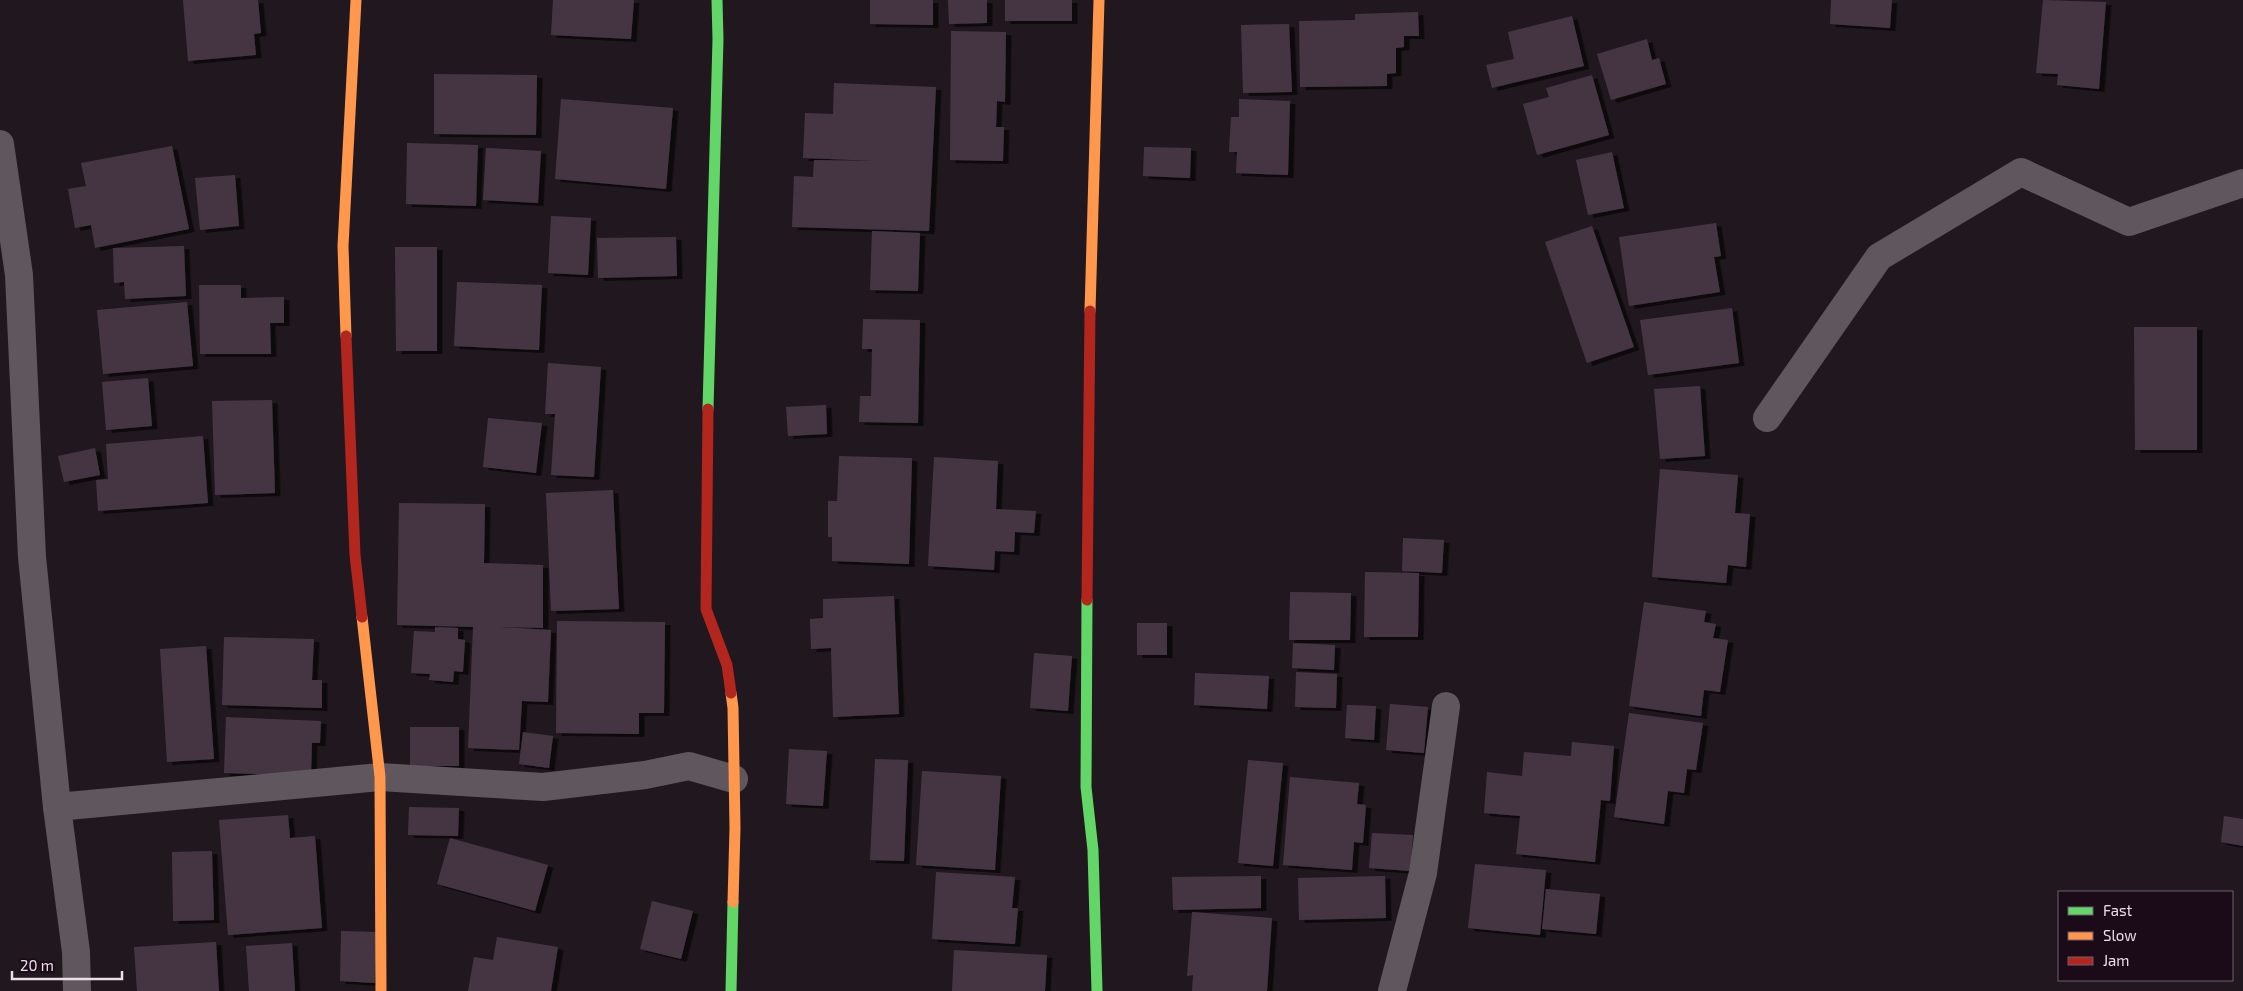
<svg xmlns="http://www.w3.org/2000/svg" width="2243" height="991" font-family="'Exo 2',sans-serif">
	<defs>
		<filter id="shadow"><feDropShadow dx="5.5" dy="3" stdDeviation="0" flood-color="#0009"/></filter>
	</defs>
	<rect width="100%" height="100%" fill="#21181f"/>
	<!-- building -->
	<g fill="#453643" filter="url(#shadow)">
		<polygon points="183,0 258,0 261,33 254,34 256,55 188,61"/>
		<polygon points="553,0 634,0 631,39 551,35"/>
		<polygon points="870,0 933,0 933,25 870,24"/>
		<polygon points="948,0 987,0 987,23 949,24"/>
		<rect x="1005" y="0" width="67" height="21"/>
		<polygon points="1831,0 1892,0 1890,28 1830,24"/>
		<polygon points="2043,0 2106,2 2099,89 2057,85 2058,74 2036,73"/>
		<polygon points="1418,12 1419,36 1404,36 1404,47 1396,48 1396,73 1387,74 1387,86 1300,87 1299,21 1355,20 1355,14"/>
		<polygon points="1572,16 1584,66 1492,88 1486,65 1514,59 1508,32"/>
		<polygon points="1289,24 1292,92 1243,93 1241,25"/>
		<polygon points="951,31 1006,32 1005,102 997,101 996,127 1004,127 1003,161 950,160"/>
		<polygon points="1647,39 1652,60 1659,58 1666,84 1611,100 1597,54"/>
		<polygon points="434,74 537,75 536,135 434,134"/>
		<polygon points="1592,75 1609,135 1537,155 1523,104 1549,97 1546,88"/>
		<polygon points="834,83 936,87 929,231 792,227 794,176 813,177 814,160 878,161 803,158 805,113 833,114"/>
		<polygon points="561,99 673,108 666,189 555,179"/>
		<polygon points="1239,99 1290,101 1288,175 1236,173 1237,152 1229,152 1231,117 1239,117"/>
		<polygon points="407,143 478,145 476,206 406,204"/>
		<polygon points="172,146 189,229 95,248 91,225 75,228 68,189 86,186 81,163"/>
		<polygon points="1144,147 1191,148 1190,178 1143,176"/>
		<polygon points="486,148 541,151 538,203 483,200"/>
		<polygon points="1612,152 1624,208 1588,215 1576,160"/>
		<polygon points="235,175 239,226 200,230 195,178"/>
		<polygon points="551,216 591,218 588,275 548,273"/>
		<polygon points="1716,223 1721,256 1714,257 1720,292 1629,306 1619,237"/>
		<polygon points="1592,226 1634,347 1587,363 1545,242"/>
		<polygon points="872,231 920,233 918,291 870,290"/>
		<polygon points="676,237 677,276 598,278 597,238"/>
		<polygon points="184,246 186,296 125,299 124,282 114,283 113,248"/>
		<polygon points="395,247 437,247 437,351 396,351"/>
		<polygon points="457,282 542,285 539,350 454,346"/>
		<polygon points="199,285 241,285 241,298 284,297 284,323 270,323 271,354 200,354"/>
		<polygon points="187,302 193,366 103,374 97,310"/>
		<polygon points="1732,308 1739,363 1648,375 1640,320"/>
		<polygon points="863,319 920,320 918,423 859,422 860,396 871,396 872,349 862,349"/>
		<polygon points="2134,327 2197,327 2197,450 2135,450"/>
		<polygon points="548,363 601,367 594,477 551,475 555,414 545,414"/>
		<polygon points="148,378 152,426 106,430 102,382"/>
		<polygon points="1700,386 1705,456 1660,459 1654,389"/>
		<polygon points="272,400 275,493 215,495 212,401"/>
		<polygon points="826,405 827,434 788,436 786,407"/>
		<polygon points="488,418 542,423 536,473 483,467"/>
		<polygon points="203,436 208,503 98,511 96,480 108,479 106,444"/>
		<polygon points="95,448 100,475 64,482 58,456"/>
		<polygon points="839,456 912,458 909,564 832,561 832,537 828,537 828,501 837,501"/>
		<polygon points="934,457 998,461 996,509 1036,511 1034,533 1015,532 1014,552 995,551 994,570 928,566"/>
		<polygon points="1660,469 1738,475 1735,513 1750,514 1746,567 1728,565 1726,583 1652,577"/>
		<polygon points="613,490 619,609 551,611 546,493"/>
		<polygon points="399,503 485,504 484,563 543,565 543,628 499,627 551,630 548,702 522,701 519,750 468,748 473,627 397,625"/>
		<polygon points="1403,538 1444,540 1442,573 1402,571"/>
		<polygon points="1365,572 1419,573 1418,637 1364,637"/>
		<polygon points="1290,592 1351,593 1350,640 1289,640"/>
		<polygon points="894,596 899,714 833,717 831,648 811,649 810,619 823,618 823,599"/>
		<polygon points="1644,602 1706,611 1704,622 1716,624 1713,638 1728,640 1720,692 1704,690 1701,716 1629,706"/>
		<polygon points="557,621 665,622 664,713 639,713 639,734 556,733"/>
		<rect x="1137" y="623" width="30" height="32"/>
		<polygon points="435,627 458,628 458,639 465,640 463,672 454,671 453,682 429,680 430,674 411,673 414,631 435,632"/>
		<polygon points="224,637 314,639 312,680 322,680 322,708 222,705"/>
		<polygon points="1293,643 1335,645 1334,670 1292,668"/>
		<polygon points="206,646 214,759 167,762 160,649"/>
		<polygon points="1034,653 1072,656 1068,711 1030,708"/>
		<polygon points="1296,672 1337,674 1336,708 1295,707"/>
		<polygon points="1195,673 1269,676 1267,709 1194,705"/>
		<polygon points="1390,704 1428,707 1424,753 1386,750"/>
		<polygon points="1347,705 1376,706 1374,740 1345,738"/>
		<polygon points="1629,713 1703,723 1696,770 1687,769 1684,793 1668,791 1664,824 1614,817"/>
		<polygon points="226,717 321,721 320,743 312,743 311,776 224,773"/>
		<rect x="410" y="727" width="49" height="39"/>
		<polygon points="523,732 553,736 549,768 519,764"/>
		<polygon points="1572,742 1614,746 1610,801 1601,800 1595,862 1516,854 1520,816 1484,813 1487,772 1522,776 1524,752 1571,756"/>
		<polygon points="789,749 827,751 823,806 786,804"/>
		<polygon points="875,759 908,760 904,861 870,860"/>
		<polygon points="1248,760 1283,763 1273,866 1238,863"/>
		<polygon points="922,771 1001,776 995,870 916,865"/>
		<polygon points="1290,777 1359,783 1357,804 1366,805 1363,843 1354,842 1352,870 1283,865"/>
		<polygon points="409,807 459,808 458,836 408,835"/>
		<polygon points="288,815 290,838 315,836 322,928 228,935 219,820"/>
		<polygon points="2224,816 2243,819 2243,846 2221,842"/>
		<polygon points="1372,833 1413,835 1410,871 1369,868"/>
		<polygon points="450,838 548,865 535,911 437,884"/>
		<polygon points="212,851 214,920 173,921 172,852"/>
		<polygon points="1475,864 1546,870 1540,935 1468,928"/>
		<polygon points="936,872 1015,877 1012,908 1018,908 1015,944 932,939"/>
		<polygon points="1261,876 1261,908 1173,910 1172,877"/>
		<polygon points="1385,876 1386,918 1299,920 1298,878"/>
		<polygon points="1546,889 1600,894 1596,934 1542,929"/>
		<polygon points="652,901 693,911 681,959 640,949"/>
		<polygon points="1192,912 1272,918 1267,991 1192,991 1193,975 1187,976"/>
		<polygon points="341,931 377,932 375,983 340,981"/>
		<polygon points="497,937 558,947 551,991 468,991 474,957 493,960"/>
		<polygon points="216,942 219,991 137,991 134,947"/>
		<polygon points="292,943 295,991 249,991 246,946"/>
		<polygon points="954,950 1047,955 1045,991 952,991"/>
	</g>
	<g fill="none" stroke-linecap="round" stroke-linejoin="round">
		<!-- street -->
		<g stroke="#60575e" stroke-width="28">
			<polyline points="0,144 19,275 32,557 57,807 76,952 77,991"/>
			<polyline points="1767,418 1879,257 2021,172 2129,222 2243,183"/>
			<polyline points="57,807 380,777 543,787 645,775 689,766 734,779"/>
			<polyline points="1392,991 1423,873 1446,706"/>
		</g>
		<!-- fast -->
		<g stroke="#63d668" stroke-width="11">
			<polyline points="708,409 718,39 717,0"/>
			<polyline points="1087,600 1086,787 1093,850 1097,991"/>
			<polyline points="731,991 733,902"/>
		</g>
		<!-- slow -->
		<g stroke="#ff974d" stroke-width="11">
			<polyline points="1090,311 1099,0"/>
			<polyline points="346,336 343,246 356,0"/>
			<polyline points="362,617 380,777 381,991"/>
			<polyline points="731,693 733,708 735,828 733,902"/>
		</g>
		<!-- jam -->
		<g stroke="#b3261e" stroke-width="11">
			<polyline points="346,336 355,555 362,617"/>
			<polyline points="708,409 706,609 727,665 731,693"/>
			<polyline points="1087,600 1090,311"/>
		</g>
	</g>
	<!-- legend -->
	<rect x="2058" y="891" width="175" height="90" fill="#1b0b19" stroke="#6e5f6c"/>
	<rect x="2068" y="907" width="25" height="8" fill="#63d668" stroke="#6e5f6c"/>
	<text x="2103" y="916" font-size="15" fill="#eadee8">Fast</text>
	<rect x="2068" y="932" width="25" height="8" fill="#ff974d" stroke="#6e5f6c"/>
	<text x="2103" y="941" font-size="15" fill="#eadee8">Slow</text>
	<rect x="2068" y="957" width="25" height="8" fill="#b3261e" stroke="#6e5f6c"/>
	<text x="2103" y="966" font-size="15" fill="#eadee8">Jam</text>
	<!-- scale -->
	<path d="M12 971v8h110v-8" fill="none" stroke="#eadee8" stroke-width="2.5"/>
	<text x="20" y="971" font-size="15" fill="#eadee8" stroke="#1b0b19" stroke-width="4" paint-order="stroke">20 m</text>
</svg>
